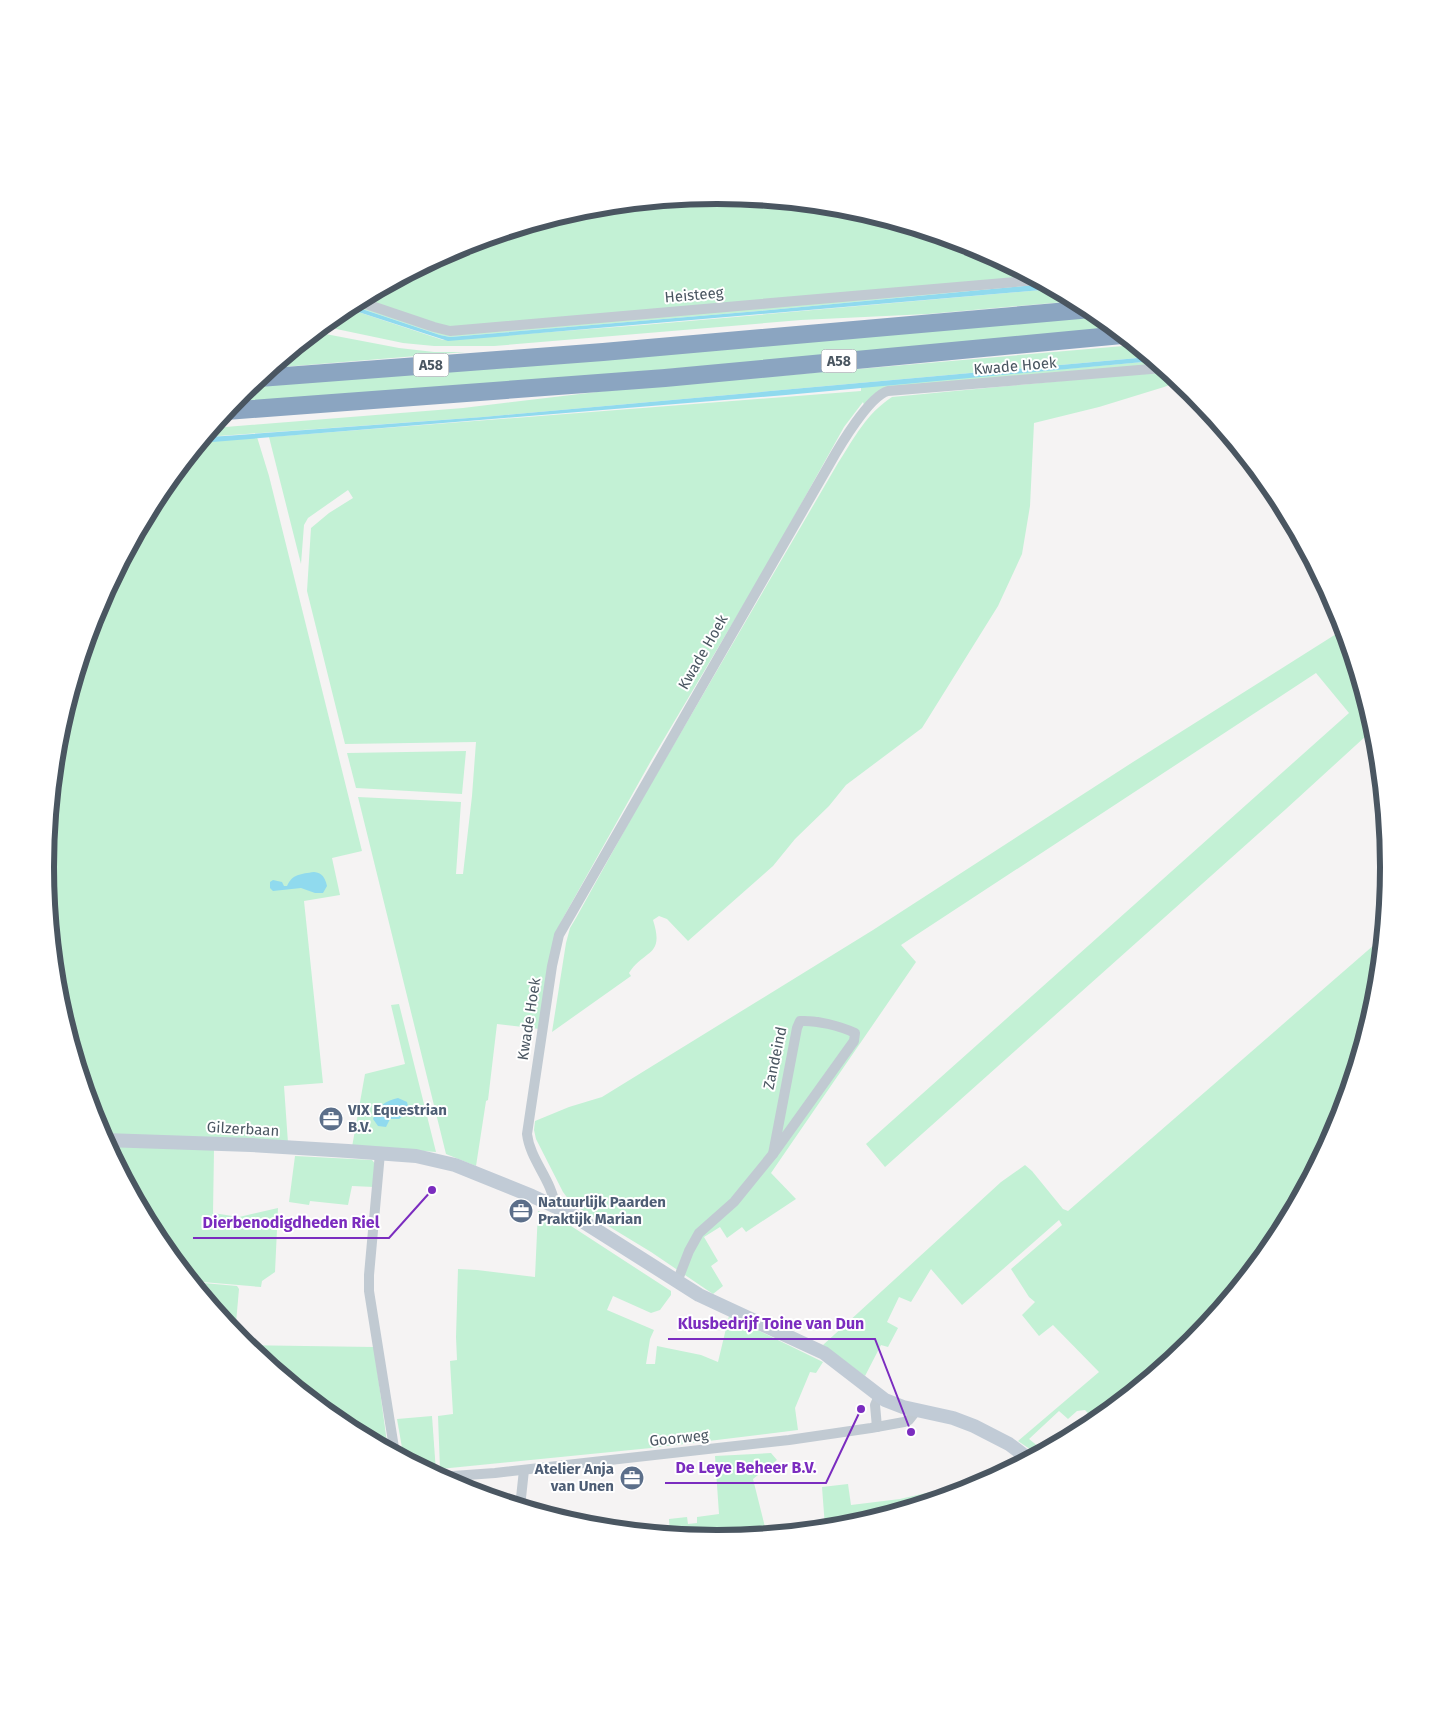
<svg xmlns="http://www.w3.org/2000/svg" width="1434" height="1735" font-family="'Fira Sans',sans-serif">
	<rect width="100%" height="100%" fill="#f5f3f3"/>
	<!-- green -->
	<g fill="#c3f1d5">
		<polygon points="717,196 848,208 974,247 1032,277 448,328 359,301 460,247 586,208"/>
		<polygon points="1042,283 1045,284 759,311 450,337 440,335 350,305 354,303 439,331 689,314"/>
		<polygon points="1053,289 1076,301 928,314 801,320 494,346 434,346 403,343 322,326 346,308 443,340 643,325"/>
		<polygon points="1099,316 1116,330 729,364 232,405 248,387"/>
		<polygon points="315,332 399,348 434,352 465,352 271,368"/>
		<polygon points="1135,345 1149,357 483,417 205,437 213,428 463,408 605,391"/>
		<polygon points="1154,361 1160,366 881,390 874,394 864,405 863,402 844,427 766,567 652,759 562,920 557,931 540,1029 497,1024 488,1100 486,1101 476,1166 446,1154 358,797 461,802 456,874 463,874 472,796 476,742 345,744 307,591 311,528 329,513 353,498 348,490 308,518 304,525 301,564 269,437 861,391 861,387"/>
		<path d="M1166,371L1172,376V384L1164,387L1099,407L1034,423L1030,506L1022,554L998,606L922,728L846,785L829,806L795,839L773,866L688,941L667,919L659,916L653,920C665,957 644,949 629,973L631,976L552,1032L566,943L570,928L576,918L638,806L838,463C855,437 866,414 892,397Z"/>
		<polygon points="257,437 269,476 362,851 332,858 340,895 304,901 323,1083 284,1086 288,1143 102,1136 96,1124 58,998 45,867 58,736 96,610 158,494 201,442"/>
		<polygon points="1344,629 1376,735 1370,740 1367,735 1286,809 885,1167 866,1144 1349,713 1316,673 901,945 916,962 771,1173 796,1199 746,1232 742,1227 727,1238 720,1227 704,1237 718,1261 711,1266 723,1286 713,1294 651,1252 572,1204 563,1192 536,1139 534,1130 535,1121 569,1107 602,1097 873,930 1133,762"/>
		<polygon points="466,751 462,794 356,788 347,753"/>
		<polygon points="1382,938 1376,999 1338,1125 1276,1241 1192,1343 1096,1422 1085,1410 1077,1411 1068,1419 1059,1411 1029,1439 1044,1451 1037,1454 1018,1441 1099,1372 1053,1325 1039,1336 1022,1315 1035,1302 1029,1297 1011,1269 1062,1225 1059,1220 962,1305 931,1269 911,1302 899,1297 887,1322 898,1328 888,1347 881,1345 865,1376 823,1345 1001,1182 1025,1165 1032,1171 1063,1209 1068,1211"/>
		<polygon points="399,1004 436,1152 384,1148 352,1147 365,1074 405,1064 391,1005"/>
		<polygon points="107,1145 214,1150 213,1213 239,1217 278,1208 275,1272 262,1281 261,1287 191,1281 158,1241"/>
		<polygon points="295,1156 372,1160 376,1165 374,1187 352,1186 348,1205 310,1201 309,1205 289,1202"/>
		<polygon points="538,1211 568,1224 671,1291 671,1295 660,1310 651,1313 613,1296 607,1310 654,1330 650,1339 646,1364 655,1364 657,1346 701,1355 718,1362 729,1316 823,1362 816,1373 810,1372 795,1408 798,1430 651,1448 440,1469 438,1416 453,1414 450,1361 457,1360 456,1337 458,1269 477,1270 535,1277"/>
		<polygon points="192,1282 237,1286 239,1289 235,1334"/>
		<polygon points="244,1345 374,1347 388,1450 343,1426"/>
		<polygon points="432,1416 436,1472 427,1471 404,1459 397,1419"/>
		<polygon points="771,1453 777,1460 753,1479 767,1535 717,1539 670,1535 669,1519 687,1517 688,1524 697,1523 697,1517 719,1514 715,1456"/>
		<polygon points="848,1484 851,1505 900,1499 965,1484 970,1490 848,1527 819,1529 819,1528 825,1527 822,1487"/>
	</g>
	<!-- water -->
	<g fill="#90daee">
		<polygon points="1045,284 1053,289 448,341 346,308 350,305 440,335 450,337 759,311"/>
		<polygon points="1149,357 1154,361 786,395 200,443 205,437 225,436 483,417"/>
		<path d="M314,872C322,873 325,877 327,886L323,893H315L301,888L273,891L270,888V882L273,880L282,882L284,886H287C292,874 301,874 314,872Z"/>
		<path d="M398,1098L407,1102L408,1106L406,1114L399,1119H390L386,1127L378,1126L373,1119C378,1106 385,1101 398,1098Z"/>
	</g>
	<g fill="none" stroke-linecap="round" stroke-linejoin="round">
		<!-- street -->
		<g stroke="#c1cad2" stroke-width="10">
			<polyline points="357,301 434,327 450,331 1037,280"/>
			<path d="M800,1021C817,1020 840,1026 855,1033L854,1041L773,1154L797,1028Z"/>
			<polyline points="380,1153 369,1275 369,1291 395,1454"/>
			<path d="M555,1206C552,1180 530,1160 527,1134L552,966L559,935L829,465C839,447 869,396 888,391L1163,368"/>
			<polyline points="677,1282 689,1251 699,1233 734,1202 773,1154"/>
			<polyline points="877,1427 875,1405 879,1396"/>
			<polyline points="439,1477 495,1473 789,1440 871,1428 904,1422 909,1420 916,1411"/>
			<polyline points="520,1507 524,1470"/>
		</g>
		<!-- secondary -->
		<polyline stroke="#c1cbd6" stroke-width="14" points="105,1140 251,1145 348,1151 416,1156 455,1165 532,1196 571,1214 699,1295 824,1353 885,1400 903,1407 953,1418 974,1426 1009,1444 1029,1459"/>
		<!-- highway -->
		<g stroke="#8ba5c1" stroke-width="18">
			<polyline points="259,378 603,352 1091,309"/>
			<polyline points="226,411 665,378 1122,335"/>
		</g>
	</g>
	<!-- icons -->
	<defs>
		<symbol id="office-disc" viewBox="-11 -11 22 22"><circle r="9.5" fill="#5c6f8a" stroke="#fff"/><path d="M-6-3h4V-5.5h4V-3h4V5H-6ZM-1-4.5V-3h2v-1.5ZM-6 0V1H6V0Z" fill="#fff"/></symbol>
	</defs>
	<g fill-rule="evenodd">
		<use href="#office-disc" x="317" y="1105" width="28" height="28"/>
		<use href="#office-disc" x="507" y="1197" width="28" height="28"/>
		<use href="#office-disc" x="618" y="1464" width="28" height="28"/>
	</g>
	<g text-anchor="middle" stroke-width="4" stroke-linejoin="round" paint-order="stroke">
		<!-- shield labels -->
		<g fill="#fff" stroke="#808990" stroke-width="1">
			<rect x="821.5" y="349.5" width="35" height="23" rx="4"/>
			<rect x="413.5" y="353.5" width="35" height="23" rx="4"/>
		</g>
		<g font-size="14" font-weight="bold" fill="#4a5661">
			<text x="839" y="366">A58</text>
			<text x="431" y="370">A58</text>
		</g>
		<!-- street labels -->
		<g font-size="15" fill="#4a5661" stroke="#fff">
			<text transform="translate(694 295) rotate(-5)" y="5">Heisteeg</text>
			<text transform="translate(1015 366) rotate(-5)" y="5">Kwade Hoek</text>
			<text transform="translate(703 652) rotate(-60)" y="5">Kwade Hoek</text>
			<text transform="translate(529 1019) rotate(-81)" y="5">Kwade Hoek</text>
			<text transform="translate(775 1058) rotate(-78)" y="5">Zandeind</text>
			<text transform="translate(243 1129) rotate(3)" y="5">Gilzerbaan</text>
			<text transform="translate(679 1438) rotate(-6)" y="5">Goorweg</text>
		</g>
		<!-- service labels -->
		<g font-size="15" font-weight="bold" fill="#4e5e75" stroke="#fff" text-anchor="start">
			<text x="348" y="1115">VIX Equestrian<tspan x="348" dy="17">B.V.</tspan></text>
			<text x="538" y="1207">Natuurlijk Paarden<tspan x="538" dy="17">Praktijk Marian</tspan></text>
			<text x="614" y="1474" text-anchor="end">Atelier Anja<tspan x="614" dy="17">van Unen</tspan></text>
		</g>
	</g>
	<!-- crop -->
	<path d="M0 0H1434V1735H0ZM54 867a663 663 0 1 1 1326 0a663 663 0 1 1-1326 0Z" fill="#fff" fill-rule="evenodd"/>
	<path fill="none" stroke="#4a5661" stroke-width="6" d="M54 867a663 663 0 1 1 1326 0a663 663 0 1 1-1326 0Z"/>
	<!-- callouts -->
	<path fill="none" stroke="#7b2cbf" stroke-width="2" d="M432 1190L389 1238H193M911 1432L875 1339H668M861 1409L826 1483H665"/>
	<g fill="#7b2cbf" stroke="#fff" stroke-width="2">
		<circle cx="432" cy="1190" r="5"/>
		<circle cx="911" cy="1432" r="5"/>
		<circle cx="861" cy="1409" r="5"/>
	</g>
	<g font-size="16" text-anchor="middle" font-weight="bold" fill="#7b2cbf" stroke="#fff" stroke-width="4" stroke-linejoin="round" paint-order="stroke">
		<text x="291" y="1228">Dierbenodigdheden Riel</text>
		<text x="771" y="1329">Klusbedrijf Toine van Dun</text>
		<text x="746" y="1473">De Leye Beheer B.V.</text>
	</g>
</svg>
